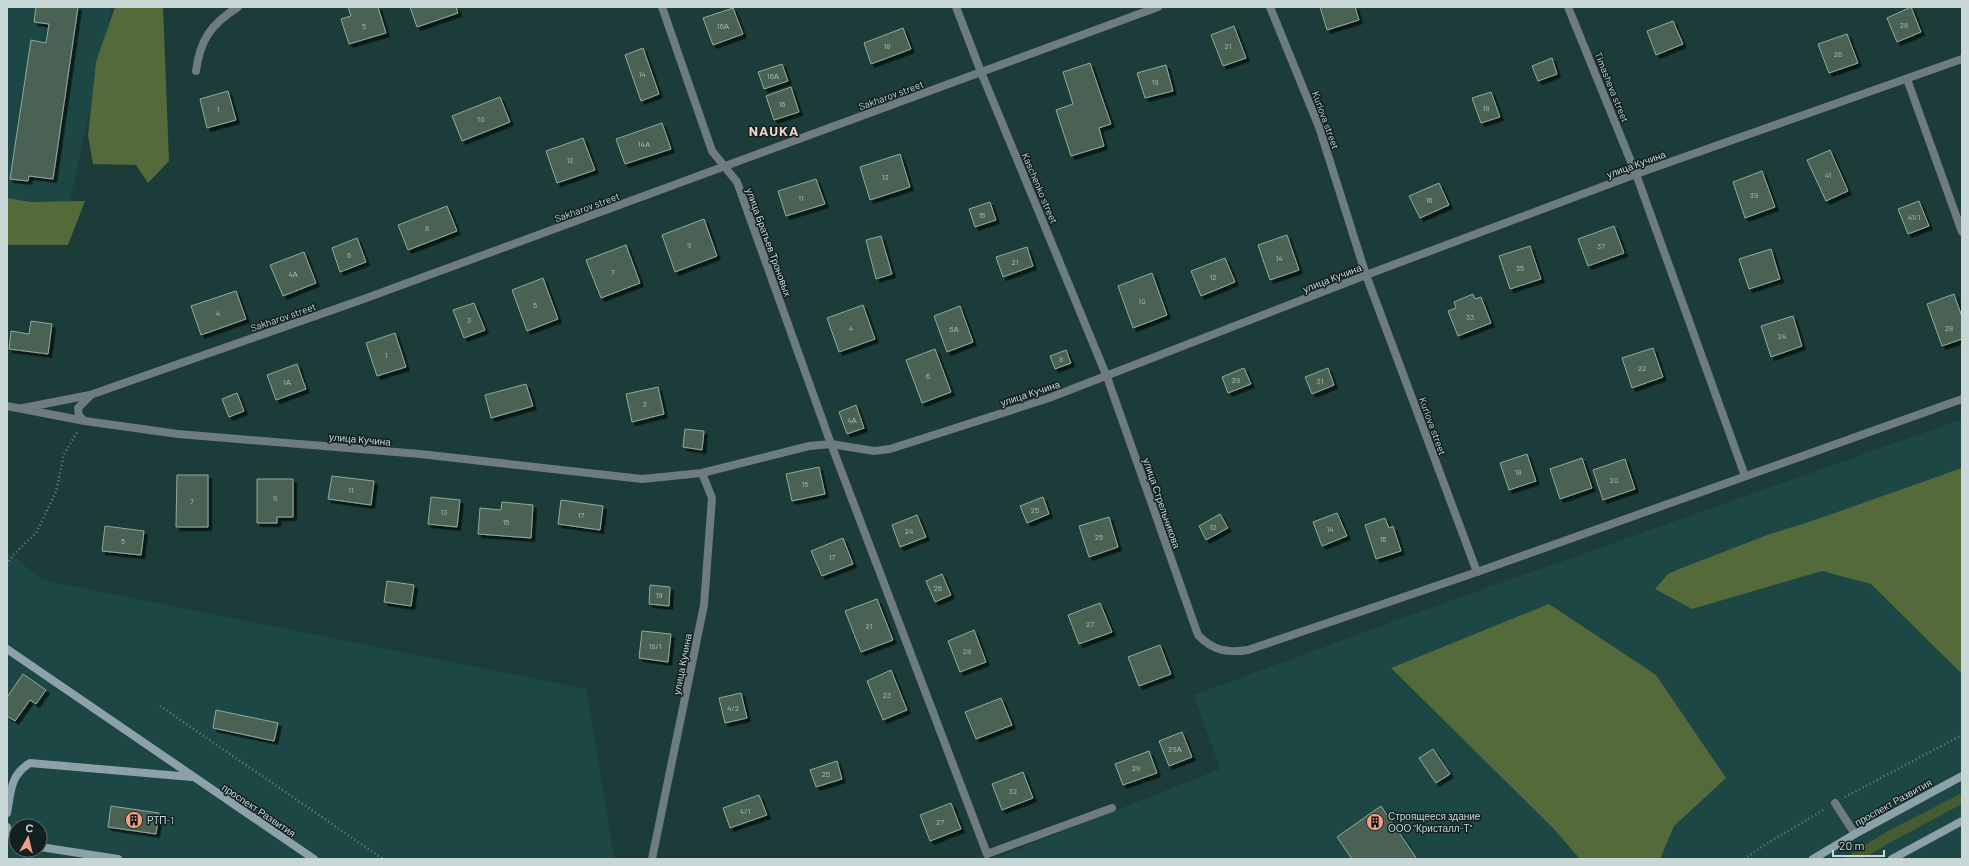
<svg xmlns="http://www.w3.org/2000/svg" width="1969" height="866" font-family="Barlow,sans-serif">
	<defs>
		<filter id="shadow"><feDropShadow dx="3.5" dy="3.5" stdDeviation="0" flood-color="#0009"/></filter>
	</defs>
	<rect width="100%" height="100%" fill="#1c3c39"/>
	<!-- built -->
	<g fill="#1c4744" fill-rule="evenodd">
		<polygon points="7,7 112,7 69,205 7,199"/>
		<polygon points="1962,419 1962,859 993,859 1220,769 1194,695 1394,621"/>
		<path d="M7,551L42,580L586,689L614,859H7ZM16,826H40V850H16Z"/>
	</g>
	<!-- green -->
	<polygon fill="#465b2f" points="1962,793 1962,804 1891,842 1863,859 1843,859 1886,832"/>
	<!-- forest -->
	<g fill="#546a3b">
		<polygon points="115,7 163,7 169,161 148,183 136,165 93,164 88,135 96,62"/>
		<polygon points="7,198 31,202 85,201 68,245 7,245"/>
		<polygon points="1962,468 1962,674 1871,584 1822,571 1692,609 1655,589 1668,574 1679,569 1770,534 1812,521"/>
		<polygon points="1549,604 1656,675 1726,778 1674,826 1660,859 1580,859 1554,829 1391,668"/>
	</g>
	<!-- building -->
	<g fill="#496253" stroke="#90ab9b" filter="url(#shadow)">
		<polygon points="36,7 78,7 53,179 29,176 28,181 10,179 31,40 46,43 49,24 34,22"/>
		<polygon points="348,7 378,7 386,33 349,44 341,19 351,16"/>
		<polygon points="410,7 456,7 458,13 417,27"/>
		<polygon points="1320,7 1355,7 1359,20 1327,30"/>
		<polygon points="1911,7 1921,32 1897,42 1887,18"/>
		<polygon points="733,8 743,34 713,45 703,18"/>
		<polygon points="1673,21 1683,44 1656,55 1647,31"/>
		<polygon points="1234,26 1246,58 1223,66 1211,35"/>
		<polygon points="903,28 911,49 871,64 864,43"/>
		<polygon points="1847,34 1858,63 1829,73 1818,44"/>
		<polygon points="643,48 659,94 641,101 625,55"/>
		<polygon points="1552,58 1557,74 1538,81 1532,66"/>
		<polygon points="1090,63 1111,124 1099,128 1104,146 1071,156 1056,110 1073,104 1063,72"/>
		<polygon points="782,64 788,81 764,89 758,72"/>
		<polygon points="1166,65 1173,91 1145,98 1137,73"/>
		<polygon points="791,87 799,112 774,120 766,96"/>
		<polygon points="228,91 236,120 207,128 200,99"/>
		<polygon points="1491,92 1500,117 1481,123 1472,98"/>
		<polygon points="500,97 510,122 462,141 452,116"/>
		<polygon points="662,123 671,149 625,164 616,139"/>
		<polygon points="583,138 595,170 557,183 546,151"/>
		<polygon points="1830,150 1848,191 1826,201 1807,160"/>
		<polygon points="900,154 910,187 870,200 860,167"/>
		<polygon points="1762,171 1775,207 1745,218 1733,182"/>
		<polygon points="816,179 825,204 786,216 778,191"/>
		<polygon points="1439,183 1449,205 1420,218 1409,196"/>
		<polygon points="1919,201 1929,226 1908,234 1898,209"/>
		<polygon points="990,202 996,220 975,227 969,209"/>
		<polygon points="447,206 457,231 408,250 398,225"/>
		<polygon points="704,219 717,256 675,272 662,235"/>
		<polygon points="1614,226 1624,253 1588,266 1578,239"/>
		<polygon points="1287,235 1299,270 1270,280 1258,245"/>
		<polygon points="881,236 892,274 876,279 866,240"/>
		<polygon points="357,238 366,262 340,272 332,248"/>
		<polygon points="626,245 640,283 601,298 586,260"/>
		<polygon points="1530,246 1541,279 1510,289 1499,256"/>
		<polygon points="1027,247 1033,266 1003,277 996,257"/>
		<polygon points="1771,249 1780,279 1749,289 1739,259"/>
		<polygon points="304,252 316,283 283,296 270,265"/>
		<polygon points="1225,258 1235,282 1201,296 1191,271"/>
		<polygon points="1152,273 1167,315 1133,328 1118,286"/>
		<polygon points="543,278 558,319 527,331 512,290"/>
		<polygon points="236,291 246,319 201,335 191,306"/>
		<polygon points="1473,294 1475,299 1481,297 1491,323 1458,336 1448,311 1456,308 1454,302"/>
		<polygon points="1954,294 1962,317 1962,339 1942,346 1927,304"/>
		<polygon points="474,303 485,330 464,338 453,310"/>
		<polygon points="863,305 875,339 839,352 827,318"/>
		<polygon points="960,306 973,342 947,352 934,316"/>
		<polygon points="1793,316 1802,346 1771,357 1761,326"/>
		<polygon points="31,321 52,324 48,354 9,349 11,331 29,334"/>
		<polygon points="395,333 406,367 377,376 366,343"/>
		<polygon points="1653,348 1663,377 1632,388 1622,358"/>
		<polygon points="935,349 951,392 922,403 906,360"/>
		<polygon points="1066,350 1071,363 1055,369 1050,356"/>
		<polygon points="297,364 306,389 276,400 267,375"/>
		<polygon points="1244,368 1251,384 1228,393 1222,377"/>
		<polygon points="1328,368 1334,385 1312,394 1305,377"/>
		<polygon points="526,384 533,406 491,418 485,395"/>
		<polygon points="658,387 664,414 632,422 626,394"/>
		<polygon points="237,393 244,411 229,417 222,399"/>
		<polygon points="856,405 864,428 847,434 839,412"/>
		<polygon points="685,429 704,431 702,450 683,447"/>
		<polygon points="1527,454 1536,481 1509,490 1500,463"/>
		<polygon points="1582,458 1592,488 1560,499 1550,469"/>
		<polygon points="1625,459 1635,489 1603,500 1593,470"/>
		<polygon points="819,467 825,494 792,501 786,474"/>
		<polygon points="177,475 208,475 208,527 176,527"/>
		<polygon points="332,476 374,481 371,505 328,499"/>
		<polygon points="257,479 293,479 293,517 277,517 277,523 257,523"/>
		<polygon points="431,497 460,500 457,527 428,524"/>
		<polygon points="1043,497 1049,514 1027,523 1020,506"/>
		<polygon points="561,500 603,506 600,530 558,524"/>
		<polygon points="502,502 533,505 531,538 478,534 480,508 501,510"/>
		<polygon points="1337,513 1347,536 1322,546 1313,522"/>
		<polygon points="1220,514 1228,528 1206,540 1199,526"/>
		<polygon points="917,515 926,537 900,547 892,525"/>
		<polygon points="1109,517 1118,547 1089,557 1079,526"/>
		<polygon points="1385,518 1389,528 1393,526 1401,551 1376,559 1365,525"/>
		<polygon points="105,526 144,531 141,555 102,551"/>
		<polygon points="843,538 853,564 822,576 811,551"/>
		<polygon points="942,574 951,595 935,602 926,581"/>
		<polygon points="387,581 414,585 411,606 384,602"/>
		<polygon points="650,585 670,587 669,606 649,604"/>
		<polygon points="877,599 893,640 861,652 845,611"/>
		<polygon points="1100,603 1112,632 1079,644 1068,615"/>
		<polygon points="974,630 986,662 960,672 948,641"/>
		<polygon points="642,631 671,634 668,662 639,658"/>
		<polygon points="1160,645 1171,674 1139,686 1128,657"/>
		<polygon points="891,670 907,710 883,720 867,681"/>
		<polygon points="23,674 46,690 36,704 30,700 15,721 7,716 7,697"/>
		<polygon points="741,693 747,718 725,723 719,698"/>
		<polygon points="1001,698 1012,725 976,739 965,712"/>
		<polygon points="216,710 278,723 274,741 213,728"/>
		<polygon points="1182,732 1192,757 1169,766 1159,741"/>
		<polygon points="1433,749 1450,774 1436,783 1419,758"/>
		<polygon points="1149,751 1157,773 1123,785 1115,764"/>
		<polygon points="837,761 842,779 816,787 810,770"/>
		<polygon points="1023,772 1033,798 1002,810 992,784"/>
		<polygon points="759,795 767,815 730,828 723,808"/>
		<polygon points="951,803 961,829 930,841 920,815"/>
		<polygon points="111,806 159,813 156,834 108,827"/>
		<polygon points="1381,806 1417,859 1352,859 1337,837"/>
	</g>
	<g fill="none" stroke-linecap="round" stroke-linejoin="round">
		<!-- path -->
		<g stroke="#6b8481" stroke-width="2.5" stroke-dasharray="1 3" stroke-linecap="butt">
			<polyline points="7,565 13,555 36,533 56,492 64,454 78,431"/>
			<polyline points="160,706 383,859"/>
			<polyline points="1845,797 1962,735"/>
			<polyline points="1744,859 1766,844 1825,809"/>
		</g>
		<!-- lane -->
		<polyline stroke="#6e7b7f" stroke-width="8" points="1835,803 1855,834"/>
		<!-- street -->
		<g stroke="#6e7b7f" stroke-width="8">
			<polyline points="662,7 712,151 737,182 831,444 987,854 1112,808"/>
			<path d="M956,7L981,72L1107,377L1198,635C1213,651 1228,653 1248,650L1477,572L1366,275L1319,127L1270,7"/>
			<polyline points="1568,7 1636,174 1745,476"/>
			<path d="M196,71C200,40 211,24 238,7"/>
			<polyline points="1907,79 1962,232"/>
			<polyline points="7,406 85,421 178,434 420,454 642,479 702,473 809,446 831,444 874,451 890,449 1049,398 1366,275 1636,174 1962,59"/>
			<polyline points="23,408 90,395 361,300 1158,7"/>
			<polyline points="85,421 79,416 78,408 90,396"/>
			<polyline points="1477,572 1962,399"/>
			<polyline points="652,859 704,605 712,498 702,473"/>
		</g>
		<!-- secondary -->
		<g stroke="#8da1a8" stroke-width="8">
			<polyline points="7,649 314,859"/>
			<path d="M7,813C11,792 10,775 30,763L192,777"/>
			<polyline points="7,827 7,831 16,839"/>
			<polyline points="40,847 118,859"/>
			<polyline points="1813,859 1855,834 1962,776"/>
			<polyline points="1892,859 1962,821"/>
		</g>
	</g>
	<!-- icons -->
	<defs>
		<symbol id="building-disc" viewBox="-11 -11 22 22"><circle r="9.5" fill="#f39f84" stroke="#12201f"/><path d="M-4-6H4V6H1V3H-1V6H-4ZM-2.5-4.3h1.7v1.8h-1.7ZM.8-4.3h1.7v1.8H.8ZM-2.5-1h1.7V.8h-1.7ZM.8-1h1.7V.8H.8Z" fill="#111"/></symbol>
	</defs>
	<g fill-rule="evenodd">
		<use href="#building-disc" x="124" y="810" width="20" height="20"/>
		<use href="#building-disc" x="1365" y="812" width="20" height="20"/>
	</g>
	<g text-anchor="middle" stroke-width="3" stroke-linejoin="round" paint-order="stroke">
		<!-- number labels -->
		<g font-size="8" fill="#a8bab5">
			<text x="1904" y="28">28</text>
			<text x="364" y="29">5</text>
			<text x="723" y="29">16А</text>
			<text x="887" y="49">18</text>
			<text x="1228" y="49">21</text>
			<text x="1838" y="57">26</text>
			<text x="642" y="77">14</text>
			<text x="773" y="79">16А</text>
			<text x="1155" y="85">19</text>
			<text x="782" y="107">16</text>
			<text x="1486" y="111">18</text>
			<text x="218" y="112">1</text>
			<text x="481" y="122">10</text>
			<text x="644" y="147">14А</text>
			<text x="570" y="163">12</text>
			<text x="1828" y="178">41</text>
			<text x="885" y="180">13</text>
			<text x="1754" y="198">39</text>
			<text x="801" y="201">11</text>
			<text x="1429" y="203">16</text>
			<text x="982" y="218">15</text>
			<text x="1914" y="220">41/1</text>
			<text x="427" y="231">8</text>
			<text x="689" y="248">9</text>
			<text x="1601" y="249">37</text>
			<text x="349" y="258">6</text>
			<text x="1279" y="261">14</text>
			<text x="1015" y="265">21</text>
			<text x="1520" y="271">35</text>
			<text x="613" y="275">7</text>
			<text x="293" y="277">4А</text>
			<text x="1213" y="280">12</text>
			<text x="1142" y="304">10</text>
			<text x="535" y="308">5</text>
			<text x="218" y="316">4</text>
			<text x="1470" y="320">33</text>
			<text x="469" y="323">3</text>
			<text x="851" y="331">4</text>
			<text x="1949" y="331">28</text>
			<text x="954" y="332">6А</text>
			<text x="1782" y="339">24</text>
			<text x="386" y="358">1</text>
			<text x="1061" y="362">8</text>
			<text x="1642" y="371">22</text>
			<text x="928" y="379">6</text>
			<text x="1236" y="383">29</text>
			<text x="1320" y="384">31</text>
			<text x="287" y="385">1А</text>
			<text x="645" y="407">2</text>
			<text x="852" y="423">4А</text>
			<text x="1518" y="475">18</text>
			<text x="1614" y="483">20</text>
			<text x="805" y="487">15</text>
			<text x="351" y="493">11</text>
			<text x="275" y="501">9</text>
			<text x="192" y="504">7</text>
			<text x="1035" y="513">25</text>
			<text x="444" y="515">13</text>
			<text x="581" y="518">17</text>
			<text x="506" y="525">15</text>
			<text x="1213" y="530">12</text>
			<text x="1330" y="532">14</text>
			<text x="909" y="534">24</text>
			<text x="1099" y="540">25</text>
			<text x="1383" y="542">16</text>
			<text x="123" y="544">5</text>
			<text x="832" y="560">17</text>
			<text x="938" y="591">26</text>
			<text x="659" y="598">19</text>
			<text x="1090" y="627">27</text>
			<text x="869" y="629">21</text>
			<text x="655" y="649">19/1</text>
			<text x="967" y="654">28</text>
			<text x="887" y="698">23</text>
			<text x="733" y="711">4/2</text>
			<text x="1175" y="752">29А</text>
			<text x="1136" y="771">29</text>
			<text x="826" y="777">25</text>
			<text x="1013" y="794">32</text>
			<text x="745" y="814">4/1</text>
			<text x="940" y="825">27</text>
		</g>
		<!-- street labels -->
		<g font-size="10" fill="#c7d8d6" stroke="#12201f">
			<text transform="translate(1612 87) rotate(68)" y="4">Timasheva street</text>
			<text transform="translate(891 95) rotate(-20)" y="4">Sakharov street</text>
			<text transform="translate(1326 120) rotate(70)" y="4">Kurlova street</text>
			<text transform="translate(1636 164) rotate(-20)" y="4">улица Кучина</text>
			<text transform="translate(1040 188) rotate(67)" y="4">Kaschenko street</text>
			<text transform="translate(587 207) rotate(-20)" y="4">Sakharov street</text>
			<text transform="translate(769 242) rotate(70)" y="4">улица Братьев Троновых</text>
			<text transform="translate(1332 278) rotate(-21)" y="4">улица Кучина</text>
			<text transform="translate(283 317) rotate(-19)" y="4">Sakharov street</text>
			<text transform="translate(1030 393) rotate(-18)" y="4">улица Кучина</text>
			<text transform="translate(1433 426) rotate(70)" y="4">Kurlova street</text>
			<text transform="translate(360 439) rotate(5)" y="4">улица Кучина</text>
			<text transform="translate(1162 503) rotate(71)" y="4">улица Стрельникова</text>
			<text transform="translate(682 664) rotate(-79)" y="4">улица Кучина</text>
			<text transform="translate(1893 802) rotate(-29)" y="4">проспект Развития</text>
			<text transform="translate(259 810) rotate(34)" y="4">проспект Развития</text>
		</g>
		<!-- poi labels -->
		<g font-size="10" fill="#c7d8d6" stroke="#12201f" text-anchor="start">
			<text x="1388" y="820">Строящееся здание<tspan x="1388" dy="12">ООО "Кристалл-Т"</tspan></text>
			<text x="147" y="824">РТП-1</text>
		</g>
		<!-- district labels -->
		<g font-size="14" font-weight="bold" letter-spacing="1" fill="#f4d3c8" stroke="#12201f">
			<text x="774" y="136">NAUKA</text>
		</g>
	</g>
	<!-- border -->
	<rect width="1969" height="866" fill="none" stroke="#c7d8d6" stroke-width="16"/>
	<!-- north arrow -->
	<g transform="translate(28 838) rotate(8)"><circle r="19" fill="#12201f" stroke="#5a6a68"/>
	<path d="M0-3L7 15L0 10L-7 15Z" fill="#f39f84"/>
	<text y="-6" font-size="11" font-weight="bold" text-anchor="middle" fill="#c7d8d6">С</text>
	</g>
	<!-- scale -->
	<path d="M1833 850v6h51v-6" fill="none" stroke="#c7d8d6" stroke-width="2"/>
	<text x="1839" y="850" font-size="12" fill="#c7d8d6" stroke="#12201f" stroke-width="3" paint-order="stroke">20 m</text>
</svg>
